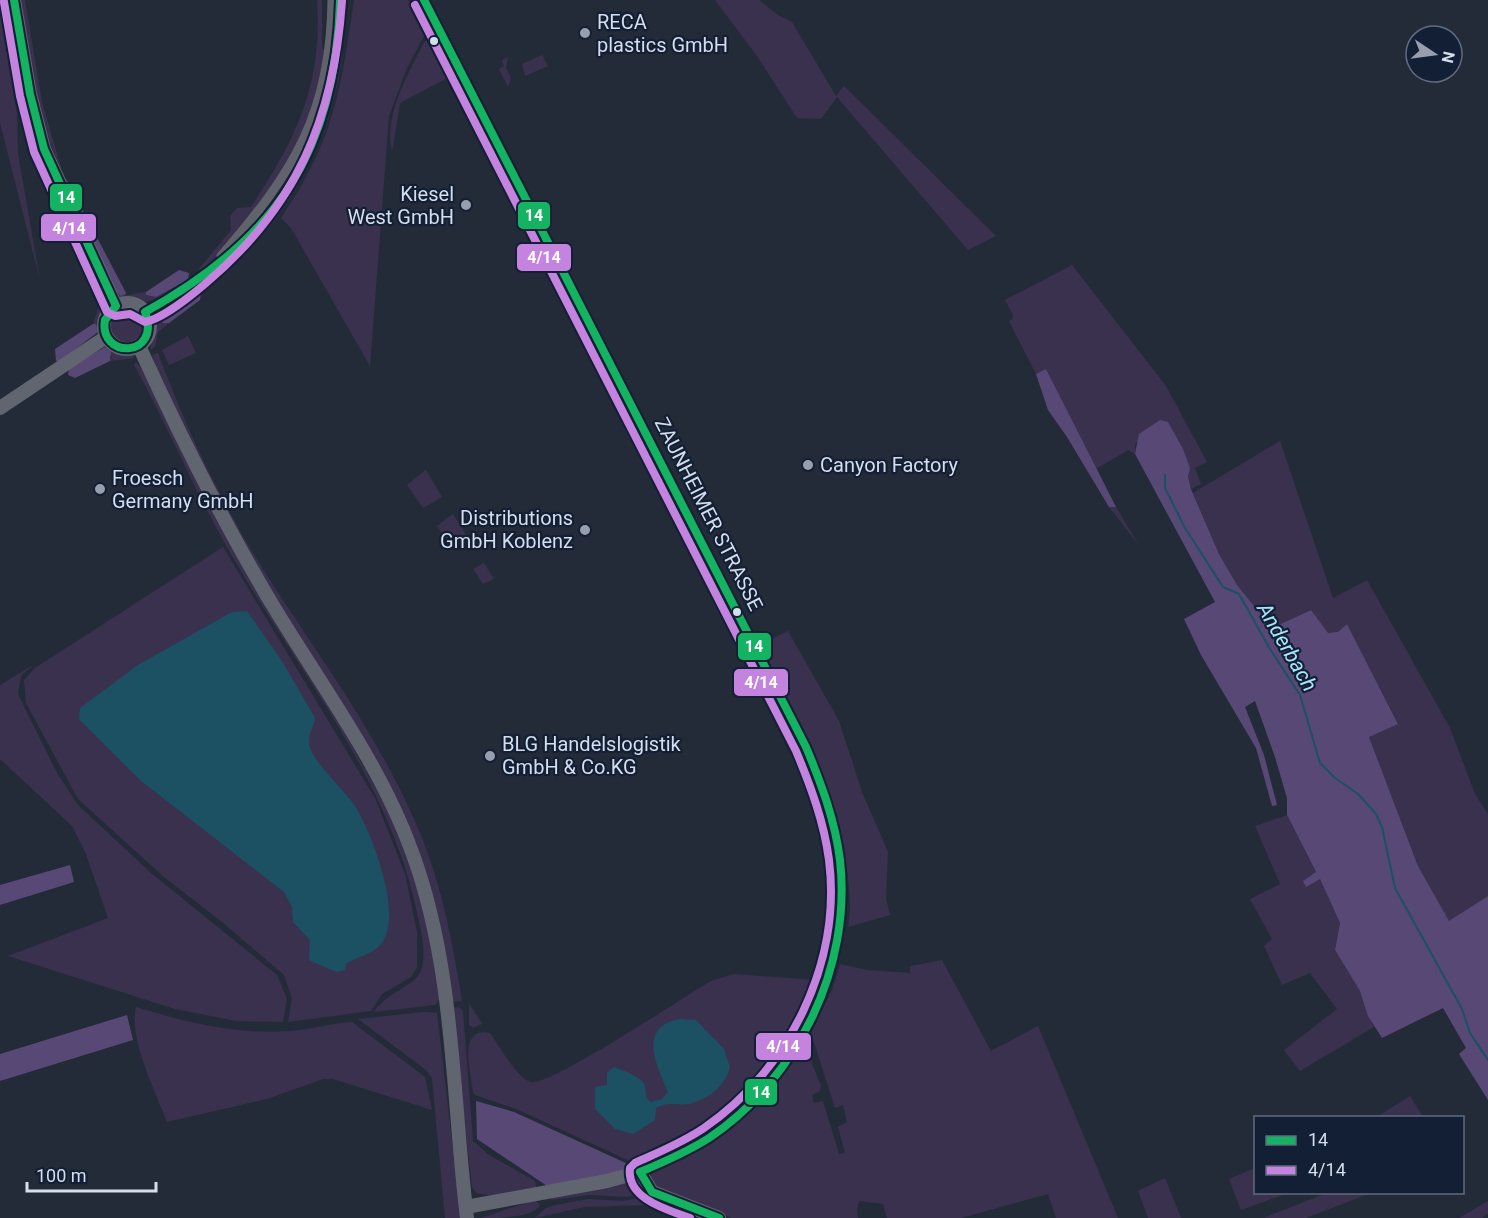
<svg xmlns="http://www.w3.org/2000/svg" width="1488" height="1218" font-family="Roboto,sans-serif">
	<rect width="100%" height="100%" fill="#242b38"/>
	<!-- green -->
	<g fill="#3a314f">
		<polygon points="4,0 9,0 22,77 105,299 105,309 98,332 96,325 93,324 99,306 98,292 33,148 23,110"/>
		<polygon points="19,0 25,0 42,102 62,171 41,122"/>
		<path d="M317,0H322V49L325,50C320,77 315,105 304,130C298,145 290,161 282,175C271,191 213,269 198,270L231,230L230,216L237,208L251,207C296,139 323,84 317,0Z"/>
		<path d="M354,0H408L427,30L407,68L389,116L370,366L291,228L281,218C334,141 341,89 354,0Z"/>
		<polygon points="715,0 759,0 778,15 792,22 836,96 844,86 996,236 968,250 837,97 821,119 797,118 757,56"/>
		<polygon points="0,11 17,114 18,154 40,280 0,123"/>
		<path d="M430,36L451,76L400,103L392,152C384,114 407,77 423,44Z"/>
		<path d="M339,50L343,51C332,141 287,227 212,280L210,278L231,260L301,174Z"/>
		<polygon points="542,55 548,66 525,76 522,64"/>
		<polygon points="508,57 506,68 511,78 508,87 499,69 504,66 502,60"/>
		<polygon points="1072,265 1166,386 1207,462 1195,468 1201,484 1191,489 1188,477 1190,468 1168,422 1135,444 1135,454 1128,450 1096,469 1046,369 1036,374 1009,321 1012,320 1013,315 1005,300"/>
		<path d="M178,286C160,298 142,309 120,296L146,292V295L156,297Z"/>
		<circle cx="127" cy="326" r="16"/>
		<polygon points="160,314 160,320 169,323 158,332 155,347 150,350 153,326"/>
		<polygon points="188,336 196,353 169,365 162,350"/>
		<polygon points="105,347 128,352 135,358 110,361 112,357"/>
		<path d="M158,353C187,431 223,507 268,577C322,661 385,745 422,838C443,890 453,946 462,1001L450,1002L418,854L254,565L165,393L152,355Z"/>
		<path d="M136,362L143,370L395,823L425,910L440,998L435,1005L374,1012C386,993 416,985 421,971C427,953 421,930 417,912C388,776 294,666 227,547C193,488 167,424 134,365Z"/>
		<polygon points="1280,441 1333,598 1367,580 1450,728 1475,794 1488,814 1488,896 1449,922 1418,866 1369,737 1398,723 1347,624 1338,633 1328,634 1311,610 1272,628 1237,585 1219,554 1193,493"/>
		<polygon points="426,470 442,497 423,508 407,485"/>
		<polygon points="1109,507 1116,507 1139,545"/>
		<polygon points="453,514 468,538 452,548 437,526"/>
		<polygon points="223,547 375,798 405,874 417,932 417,967 411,977 382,994 371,1011 288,1022 292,998 284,975 222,922 164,877 78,799 26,703 24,680 35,668"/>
		<polygon points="484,563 494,579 483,584 473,569"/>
		<path d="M788,631L839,721L862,792L888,852L886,899L890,915L848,927C852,906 849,884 846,863C834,783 795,716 759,645Z"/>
		<polygon points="33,665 21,676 18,694 57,773 78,805 151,873 277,975 287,999 283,1022 236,1021 175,1009 8,956 108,918 86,854 72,826 0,759 0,685"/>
		<polygon points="1287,815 1316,873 1303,882 1320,879 1340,923 1335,950 1360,991 1374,1027 1300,1071 1284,1050 1337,1009 1310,973 1282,985 1264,946 1272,939 1250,899 1280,884 1255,826"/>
		<path d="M942,960L991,1051L1038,1026L1118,1218H1056L1048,1194L961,1218H887L883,1204L859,1201L857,1210L858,1218H732L658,1190L650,1178L651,1174C665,1161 687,1154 704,1145C746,1120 778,1084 804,1043L821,1086L820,1091L812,1095L814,1103L823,1101L839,1154L845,1153L838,1127L847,1122L843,1105L835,1108L811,1033L833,988L840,964L867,970L910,973V966Z"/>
		<path d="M734,974L815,980C793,1033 764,1086 714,1120C689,1138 660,1149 632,1162L516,1109L475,1095L473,1092C471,1072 457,1026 490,1033C499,1045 517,1079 531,1082C549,1087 685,996 711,981Z"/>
		<polygon points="469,1003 482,1024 473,1028 469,1025"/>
		<path d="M136,1007C188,1023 238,1035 292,1031C313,1029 332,1023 352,1022L425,1077L432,1110L333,1079H323L267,1099L167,1122C156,1092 128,1038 136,1007Z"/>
		<polygon points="459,1007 463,1011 473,1141 489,1155 535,1181 537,1191 493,1196 476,1193 472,1187 451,1008"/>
		<polygon points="423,1012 437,1013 461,1218 445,1218 432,1078 426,1070 358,1019"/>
		<polygon points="1410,1096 1423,1117 1375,1117 1380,1115"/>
		<polygon points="1255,1168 1256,1192 1288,1193 1241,1210 1229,1179"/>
		<polygon points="1165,1178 1181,1218 1148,1218 1138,1191"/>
		<polygon points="630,1180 645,1191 628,1197 590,1195 551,1200 552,1198"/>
		<polygon points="1327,1193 1371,1193 1306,1218 1263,1218"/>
		<polygon points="650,1196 694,1214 650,1205 584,1207 535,1218 546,1208 555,1205 589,1199 623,1201"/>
		<path d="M535,1200L540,1205C533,1218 498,1218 481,1218Z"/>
		<polygon points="1488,1201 1488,1213 1482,1218 1459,1218"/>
	</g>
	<!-- forest -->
	<g fill="#584876">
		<polygon points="66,178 126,293 125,295 120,296 116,291 74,204"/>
		<polygon points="179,270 189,273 188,280 156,297 146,295 146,292"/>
		<polygon points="195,289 201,291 200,300 169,323 163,323 160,314"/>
		<polygon points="93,324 96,324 98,332 60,361 56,361 55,349"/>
		<polygon points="105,347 111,352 110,361 75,378 68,375 69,368"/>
		<polygon points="1046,369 1116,507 1109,507 1067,437 1048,410 1036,374"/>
		<polygon points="1160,420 1168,422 1183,449 1190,468 1188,477 1191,489 1219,554 1237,585 1272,628 1311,610 1328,633 1338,632 1347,624 1398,724 1369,737 1418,866 1449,921 1488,896 1488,1100 1459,1054 1466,1048 1443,1008 1382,1038 1368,1016 1360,991 1335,950 1340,923 1320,879 1306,887 1303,881 1316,872 1287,815 1287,798 1275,757 1255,701 1245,707 1264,755 1277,805 1272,806 1256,748 1201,655 1184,619 1215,602 1135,454 1139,434"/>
		<polygon points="70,865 74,882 0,905 0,885"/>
		<polygon points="127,1015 133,1040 0,1081 0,1054"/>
		<polygon points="476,1101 514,1112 628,1164 631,1169 550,1188 477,1139"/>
	</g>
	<!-- water -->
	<g fill="#1b5163">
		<path d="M247,611L282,661L315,718C314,727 308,733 309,744C313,763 343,788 355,806C372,833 404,916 381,944C371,955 358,956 346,964L345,970L336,972L309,960L310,940L293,922L292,907L284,892L140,780L79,719L80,708L138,665L232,612Z"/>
		<path d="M679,1019L696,1020L724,1049L730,1067C726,1086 707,1100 688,1104C675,1106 668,1101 656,1108L655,1120L633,1134L615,1129L595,1109V1087L607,1085V1073L614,1067C623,1071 639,1075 644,1084C647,1091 644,1097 650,1102L662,1099L668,1092C657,1065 637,1028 679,1019Z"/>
	</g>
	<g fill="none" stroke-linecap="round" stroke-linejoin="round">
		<!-- stream -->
		<polyline stroke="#1b5163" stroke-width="2" points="1165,475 1165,488 1185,528 1223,587 1239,594 1270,649 1300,695 1320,763 1335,778 1358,794 1376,814 1382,827 1395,888 1462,1009 1470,1033 1488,1060"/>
		<!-- minor -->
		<g stroke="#60626c" stroke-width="9">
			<path d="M424,0L806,747C853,850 857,942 799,1042C774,1084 737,1122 694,1147C677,1157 658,1164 640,1172"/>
			<path d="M221,256C293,173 331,114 332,0"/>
			<path d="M145,312C173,297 200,279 226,260C301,201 343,93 340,0"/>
		</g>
		<!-- secondary -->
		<g stroke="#616570" stroke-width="14">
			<polyline points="14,0 30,94 44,149 116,306"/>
			<circle cx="127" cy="326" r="23"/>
			<path d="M139,346C179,434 222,520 272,604C320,684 380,763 412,852C455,968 452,1097 467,1218"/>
			<polyline points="0,408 106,337"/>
			<polyline points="466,1207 607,1181 640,1172 652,1192 719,1218"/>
		</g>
		<defs>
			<g id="bus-1">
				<path d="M14,0L30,94L44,149L116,306L105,320C98,359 162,359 145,312C276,240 336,151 340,0"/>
				<path d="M424,0L806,747C821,783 835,820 840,860C852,967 798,1078 709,1138C687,1152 664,1162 640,1172L652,1192L719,1218"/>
			</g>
			<g id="bus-2">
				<path d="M4,2L20,96L34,152L107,312L115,316L130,314L145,322C162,319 192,295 206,283C297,206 334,118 342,1"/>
				<path d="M415,5L796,751C811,787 824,822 829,860C842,963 789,1070 704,1128C682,1143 659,1152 635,1163L630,1168C626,1199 668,1210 690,1218"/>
			</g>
		</defs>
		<!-- bus-1 casing -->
		<use href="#bus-1" stroke="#131f35" stroke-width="12"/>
		<!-- bus-2 casing -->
		<use href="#bus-2" stroke="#131f35" stroke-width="12"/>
		<!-- bus-1 -->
		<use href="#bus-1" stroke="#13b361" stroke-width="8"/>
		<!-- bus-2 -->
		<use href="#bus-2" stroke="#c483df" stroke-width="8"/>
	</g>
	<!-- markers -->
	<g fill="#979fae" stroke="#131f35" stroke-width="2">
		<circle cx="585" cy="33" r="6"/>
		<circle cx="466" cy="205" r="6"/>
		<circle cx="808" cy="465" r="6"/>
		<circle cx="100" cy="489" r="6"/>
		<circle cx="585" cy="530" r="6"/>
		<circle cx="490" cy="756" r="6"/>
	</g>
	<g fill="#d5deed" stroke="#131f35" stroke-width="2">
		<circle cx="434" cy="41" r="5"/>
		<circle cx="737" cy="612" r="5"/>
	</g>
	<g text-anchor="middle" stroke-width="4.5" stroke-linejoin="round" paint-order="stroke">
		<!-- poi labels -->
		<g font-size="20" fill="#d5deed" stroke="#131f35" text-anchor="start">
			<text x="597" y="29">RECA<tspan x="597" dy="23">plastics GmbH</tspan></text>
			<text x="454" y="201" text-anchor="end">Kiesel<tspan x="454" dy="23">West GmbH</tspan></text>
			<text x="820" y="472">Canyon Factory</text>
			<text x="112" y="485">Froesch<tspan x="112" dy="23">Germany GmbH</tspan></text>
			<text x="573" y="525" text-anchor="end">Distributions<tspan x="573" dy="23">GmbH Koblenz</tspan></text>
			<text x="502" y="751">BLG Handelslogistik<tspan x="502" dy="23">GmbH &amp; Co.KG</tspan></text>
		</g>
		<!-- street labels -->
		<g font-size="20" fill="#d5deed" stroke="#131f35">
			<text transform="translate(709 514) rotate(63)" y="7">ZAUNHEIMER STRASSE</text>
		</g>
		<!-- water labels -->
		<g font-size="21" font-style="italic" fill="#a9e5fb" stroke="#131f35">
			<text transform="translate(1287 647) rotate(60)" y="7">Anderbach</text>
		</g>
	</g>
	<g stroke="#131f35" stroke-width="2">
		<rect x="49" y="183" width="34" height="29" rx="6" fill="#13b361"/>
		<rect x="517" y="201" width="34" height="29" rx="6" fill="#13b361"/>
		<rect x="40" y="213" width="57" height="29" rx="6" fill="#c483df"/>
		<rect x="516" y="243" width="56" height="29" rx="6" fill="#c483df"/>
		<rect x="737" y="632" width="35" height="29" rx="6" fill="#13b361"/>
		<rect x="733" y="668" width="56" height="29" rx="6" fill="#c483df"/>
		<rect x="755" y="1032" width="57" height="29" rx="6" fill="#c483df"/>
		<rect x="744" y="1078" width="34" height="28" rx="6" fill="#13b361"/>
	</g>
	<g font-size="16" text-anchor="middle" font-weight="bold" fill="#fff">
		<text x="66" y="203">14</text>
		<text x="534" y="221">14</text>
		<text x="69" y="234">4/14</text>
		<text x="544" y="263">4/14</text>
		<text x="754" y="652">14</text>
		<text x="761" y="688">4/14</text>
		<text x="783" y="1052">4/14</text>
		<text x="761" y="1098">14</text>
	</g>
	<!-- legend -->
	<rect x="1254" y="1116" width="210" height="78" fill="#131f35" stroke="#616b7f" stroke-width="1.5"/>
	<rect x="1266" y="1136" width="30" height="9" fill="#13b361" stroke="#616b7f" stroke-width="1.5"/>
	<text x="1308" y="1146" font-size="18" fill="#d5deed">14</text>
	<rect x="1266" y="1166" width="30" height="9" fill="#c483df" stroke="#616b7f" stroke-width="1.5"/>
	<text x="1308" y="1176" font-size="18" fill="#d5deed">4/14</text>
	<!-- north arrow -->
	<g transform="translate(1434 54) rotate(103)"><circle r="28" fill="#131f35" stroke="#616b7f" stroke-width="1.5"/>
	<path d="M0-4.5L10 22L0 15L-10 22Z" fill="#979fae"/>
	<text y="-9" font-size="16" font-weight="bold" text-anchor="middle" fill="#d5deed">N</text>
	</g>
	<!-- scale -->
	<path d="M27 1182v9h129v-9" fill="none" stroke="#d5deed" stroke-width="3"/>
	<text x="36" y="1182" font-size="18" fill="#d5deed" stroke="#131f35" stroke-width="4.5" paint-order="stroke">100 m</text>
</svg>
